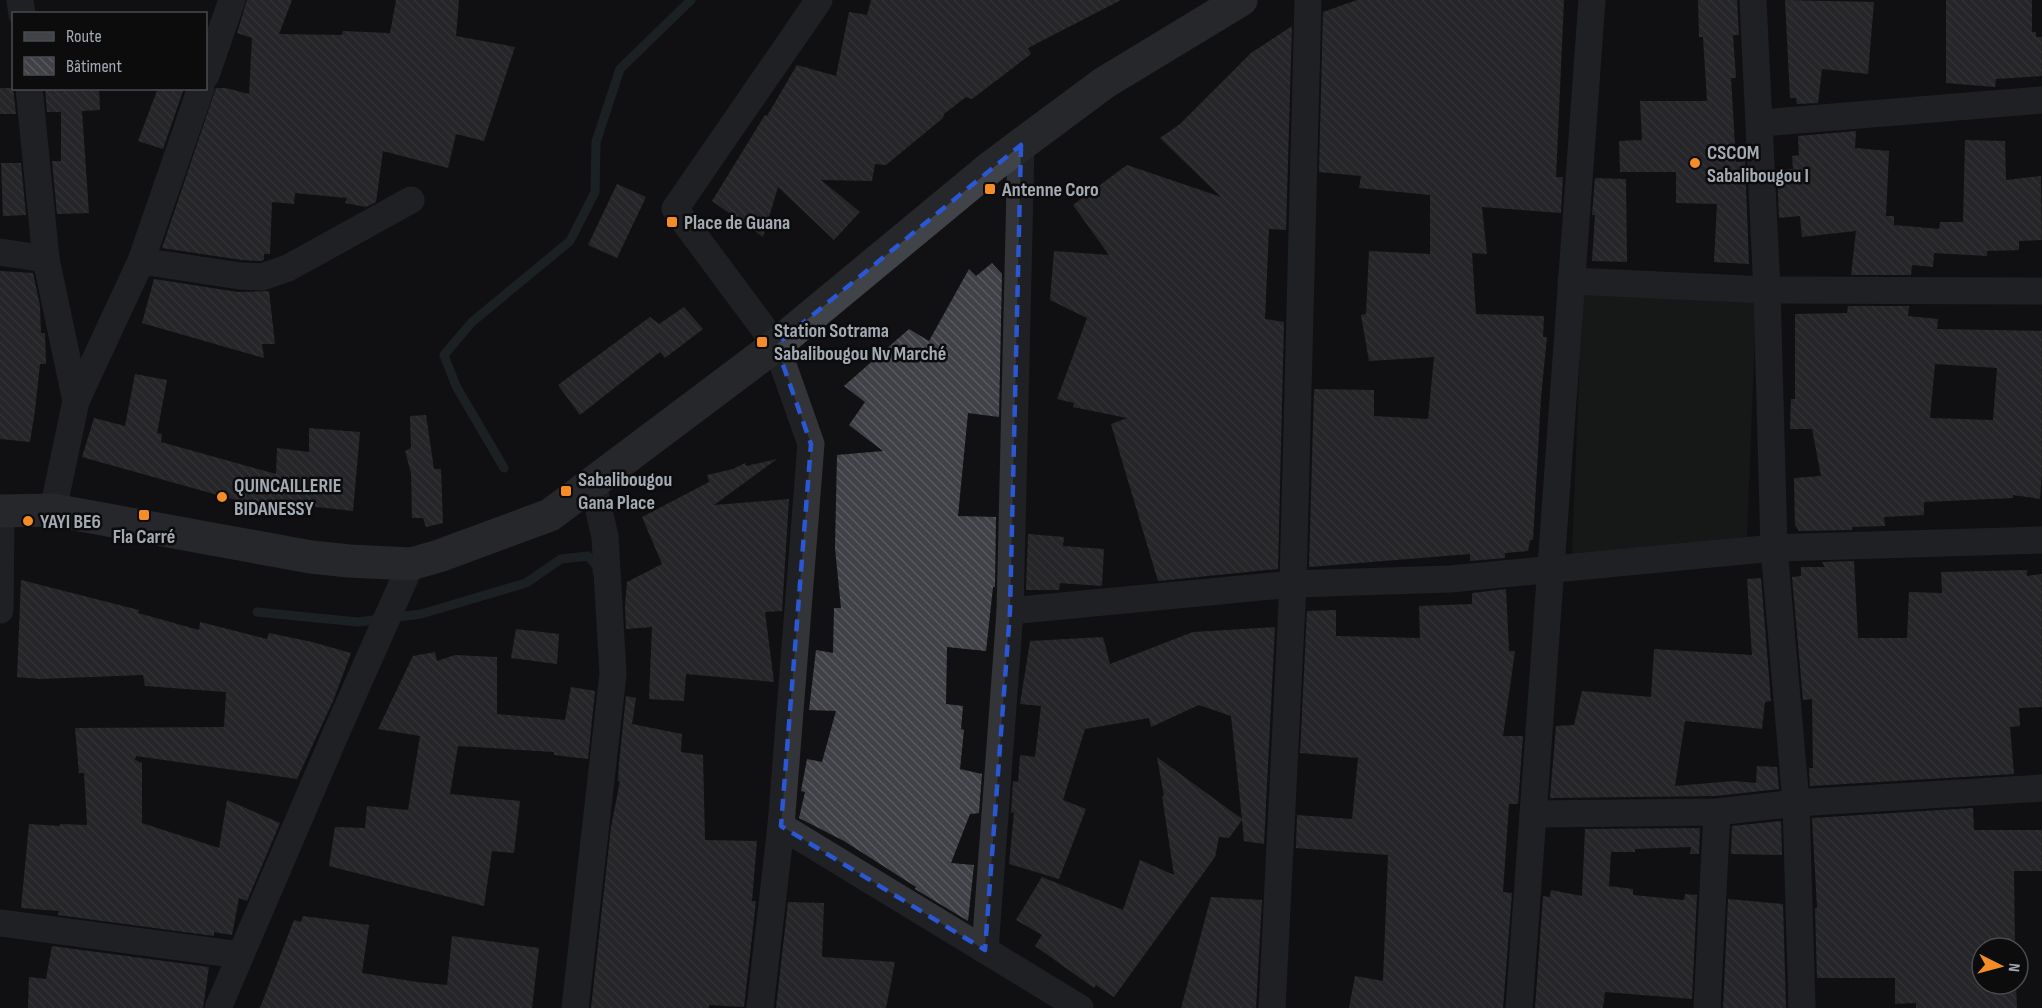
<svg xmlns="http://www.w3.org/2000/svg" width="2042" height="1008" font-family="'Sofia Sans Condensed',sans-serif">
	<defs>
		<pattern id="building-back-hatch" width="6" height="6" patternUnits="userSpaceOnUse" patternTransform="scale(1.5)"><rect width="6" height="6" fill="#404146"/><path d="M-1 5l2 2M0 0l6 6M5-1l2 2" fill="none" stroke="#585a5e"/></pattern>
	</defs>
	<rect width="100%" height="100%" fill="#111113"/>
	<!-- pitch -->
	<polygon fill="#1b221b" points="1583,276 1757,283 1746,560 1572,554"/>
	<g fill="none" stroke-linecap="round" stroke-linejoin="round">
		<!-- stream -->
		<g stroke="#293438" stroke-width="9">
			<polyline points="504,468 456,386 444,355 472,322 570,241 595,192 596,142 620,69 691,0"/>
			<polyline points="257,612 358,622 421,614 526,583 561,559 588,556 597,567 597,572"/>
		</g>
	</g>
	<!-- building -->
	<g fill="url(#building-back-hatch)" fill-rule="evenodd">
		<polygon points="247,0 292,0 279,34 342,35 343,31 390,33 396,0 459,0 456,36 515,47 484,141 456,134 448,168 383,151 376,202 366,207 345,203 347,198 295,193 294,204 272,202 270,254 264,254 264,260 260,261 242,260 162,248 216,88 226,88 249,94 252,38 237,33"/>
		<polygon points="871,0 1121,0 1028,48 1031,54 972,99 966,97 944,114 943,118 886,165 875,164 872,181 821,180 860,212 834,240 778,187 763,237 712,201 765,115 767,116 797,65 836,76 849,12 867,15"/>
		<polygon points="1357,0 1564,0 1556,177 1563,177 1561,213 1482,207 1487,254 1472,253 1476,314 1544,316 1543,337 1547,337 1541,397 1533,540 1530,540 1528,551 1505,553 1505,558 1470,561 1470,554 1309,567 1314,389 1374,390 1374,416 1428,419 1434,357 1369,361 1361,315 1366,314 1369,251 1430,254 1430,195 1359,188 1361,176 1319,172 1323,12"/>
		<polygon points="1698,0 1737,0 1739,35 1733,35 1736,78 1731,78 1736,162 1745,161 1749,264 1714,262 1717,204 1676,203 1676,172 1620,172 1619,141 1642,140 1640,101 1707,101 1703,37 1699,37"/>
		<polygon points="1785,0 1874,2 1868,74 1822,69 1818,103 1797,104 1796,98 1790,98"/>
		<polygon points="1946,0 2032,0 2032,32 2036,32 2036,37 2042,37 2042,76 1996,79 1995,87 1946,83"/>
		<polygon points="1292,26 1286,230 1269,229 1265,319 1284,322 1278,569 1158,581 1111,424 1127,418 1073,407 1074,403 1057,399 1087,318 1050,300 1054,251 1109,255 1073,205 1127,165 1221,197 1160,138 1180,124 1251,53"/>
		<polygon points="0,88 13,88 16,114 0,114"/>
		<polygon points="45,88 99,88 100,110 82,111 89,213 57,214 52,161 61,161 61,112 47,112"/>
		<polygon points="158,88 184,88 163,149 138,141"/>
		<polygon points="1856,131 1855,148 1889,151 1886,216 1894,216 1894,225 1939,229 1940,222 1963,222 1965,140 2005,141 2006,180 2041,176 2042,240 2019,241 2019,250 1987,251 1987,256 1934,253 1933,267 1912,265 1911,275 1851,275 1856,231 1802,237 1800,216 1779,218 1777,170 1793,169 1792,156 1799,155 1798,136"/>
		<polygon points="1,163 21,163 26,215 3,216"/>
		<polygon points="1595,178 1626,179 1627,262 1592,261 1595,215 1592,215"/>
		<polygon points="617,184 646,197 617,258 588,245"/>
		<polygon points="992,263 1002,274 999,417 968,413 958,516 996,517 995,587 993,587 986,651 947,647 946,704 963,706 961,729 964,730 960,769 982,774 979,813 970,814 951,863 974,865 968,921 915,889 916,887 844,841 799,818 805,792 801,791 807,759 822,762 836,711 809,710 816,650 833,653 834,608 841,608 835,548 837,455 883,451 849,425 865,402 844,386 909,329 929,341 969,269 976,276"/>
		<polygon points="0,271 33,273 40,306 41,333 45,333 46,364 40,364 35,410 30,442 0,439"/>
		<polygon points="154,279 238,292 269,291 275,344 262,344 264,358 142,323"/>
		<path d="M1848,306H1909L1908,316L1938,319L1937,329L2042,331V474L2040,499L2013,495V498L1924,502V515L1884,517L1885,526L1852,527V530L1799,531L1795,525L1794,478L1821,476L1812,429H1790L1791,399H1795V314L1847,313ZM1935,364L1997,368L1993,420L1930,418Z"/>
		<polygon points="684,307 703,329 665,358 660,352 580,415 558,385 650,317 659,324"/>
		<polygon points="135,374 167,380 157,433 162,434 161,442 276,474 277,448 309,452 309,428 360,432 353,511 272,502 271,510 82,457 94,418 125,426"/>
		<polygon points="426,415 434,469 441,469 443,523 426,527 423,518 412,518 411,473 405,451 411,448 410,416"/>
		<polygon points="777,459 714,505 789,499 782,611 765,612 774,682 686,674 684,701 649,699 652,627 626,629 625,606 627,582 662,564 642,517 709,482 707,475 733,469 745,463 746,466"/>
		<polygon points="1028,534 1064,537 1063,546 1104,549 1102,586 1060,583 1059,590 1026,590"/>
		<polygon points="1854,561 1858,638 1907,638 1909,592 1942,593 1941,572 2027,570 2027,576 2042,574 2042,707 2019,708 2020,726 2010,727 2014,774 1810,786 1809,768 1813,768 1812,699 1803,700 1792,577 1801,576 1801,567 1825,567 1822,562"/>
		<polygon points="1761,578 1771,701 1765,702 1762,729 1685,721 1675,786 1734,781 1756,783 1757,766 1777,767 1779,789 1716,796 1550,798 1556,726 1574,725 1582,691 1651,697 1654,649 1752,655 1747,579"/>
		<polygon points="21,580 139,610 138,613 199,630 200,622 267,639 269,633 312,642 351,653 333,701 297,779 136,756 135,760 142,763 142,823 219,848 227,800 280,823 247,901 239,898 232,935 214,932 214,936 58,915 59,911 21,908 29,824 60,826 60,824 87,825 84,773 79,773 75,728 224,727 226,692 145,686 143,675 40,679 17,677"/>
		<polygon points="1506,589 1509,651 1515,651 1503,736 1523,736 1518,804 1509,804 1503,892 1512,893 1503,1008 1349,1008 1355,976 1383,981 1388,855 1296,848 1297,815 1352,819 1358,758 1300,753 1307,611 1336,610 1336,636 1420,638 1419,606 1472,604 1472,593"/>
		<polygon points="1275,627 1264,844 1244,841 1242,820 1229,838 1219,837 1215,857 1114,997 1096,985 1094,988 1035,946 1042,935 1016,920 1042,877 1123,910 1140,860 1174,875 1162,796 1164,796 1157,757 1242,819 1231,716 1199,705 1151,727 1149,718 1085,729 1063,800 1086,809 1059,879 1009,864 1014,812 1011,813 1013,781 1018,782 1020,755 1035,757 1041,706 1020,704 1030,641 1103,637 1110,664 1193,632"/>
		<polygon points="516,629 559,634 557,664 511,658"/>
		<polygon points="435,652 437,661 455,655 497,657 497,714 565,720 571,687 595,691 588,759 554,755 554,752 458,746 450,794 520,801 514,853 492,851 484,906 329,866 335,827 365,828 367,806 408,810 420,736 378,729 413,656"/>
		<polygon points="626,696 636,698 632,724 682,734 681,752 703,755 705,840 757,841 752,901 756,901 744,1007 709,1005 709,1008 591,1008 611,827 620,781 618,781 619,763"/>
		<polygon points="1973,808 1974,830 2042,830 2042,871 2014,871 2015,948 1982,948 1982,984 2016,984 2017,1008 1916,1008 1916,1003 1895,1004 1895,978 1817,978 1815,908 1817,908 1812,818"/>
		<polygon points="1781,821 1782,855 1731,854 1732,826"/>
		<polygon points="1700,828 1699,854 1690,854 1691,847 1635,849 1635,852 1611,852 1609,886 1633,889 1633,895 1684,900 1685,894 1697,895 1692,999 1605,992 1603,1008 1535,1008 1543,896 1550,897 1551,890 1582,896 1585,829"/>
		<polygon points="1211,897 1262,900 1256,1008 1181,1008"/>
		<polygon points="1728,899 1783,904 1786,1008 1723,1008"/>
		<polygon points="788,902 824,903 822,957 895,962 886,1008 776,1008"/>
		<polygon points="303,916 369,925 362,973 417,982 447,985 452,936 539,948 532,1008 260,1008 294,920 301,922"/>
		<polygon points="52,946 209,967 203,1008 28,1008 29,977 46,979"/>
	</g>
	<g fill="none" stroke-linecap="round" stroke-linejoin="round">
		<!-- street -->
		<g stroke="#323438" stroke-width="27">
			<polyline points="20,0 22,14"/>
			<polyline points="819,0 675,209 776,345 811,444 781,826 1080,1008"/>
			<polyline points="1753,0 1767,290 1774,548 1796,803 1802,1008"/>
			<polyline points="206,75 232,0"/>
			<polyline points="29,88 46,259 76,401"/>
			<polyline points="1761,123 2042,100"/>
			<polyline points="0,252 46,259"/>
			<polyline points="141,261 240,276 262,277 288,268 411,200"/>
			<polyline points="1571,281 1767,290 2042,291"/>
			<polyline points="53,510 76,401 141,261 201,88"/>
			<polyline points="0,610 1,512"/>
			<polyline points="1010,611 1293,584 1450,579 1774,548 2042,540"/>
			<polyline points="1533,814 1717,812 1796,803 2042,788"/>
			<polyline points="0,923 240,955"/>
			<polyline points="985,950 1010,611 1021,145"/>
			<polyline points="218,1008 336,733 411,564"/>
			<polyline points="575,1008 613,674 605,537 593,484"/>
			<polyline points="760,1008 781,826"/>
			<polyline points="1272,1008 1293,584 1308,0"/>
			<polyline points="1519,1008 1592,0"/>
			<polyline points="1707,1008 1717,812"/>
		</g>
		<!-- secondary -->
		<polyline stroke="#404348" stroke-width="33" points="0,511 53,510 311,557 349,561 411,564 439,556 550,515 776,345 991,167 1104,83 1241,0"/>
	</g>
	<!-- marked area -->
	<path d="M0 0H2042V1008H0ZM1021,145L1010,611L985,950L781,826L811,444L776,345Z" fill="#111113" fill-opacity=".55" fill-rule="evenodd"/>
	<path fill="none" stroke="#2a57d4" stroke-width="4.5" stroke-dasharray="12 8" stroke-linejoin="round" d="M1021,145L1010,611L985,950L781,826L811,444L776,345Z"/>
	<!-- markers -->
	<g fill="#f58c26" stroke="#0c0c0d" stroke-width="2">
		<circle cx="1695" cy="163" r="6"/>
		<rect x="984" y="183" width="12" height="12" rx="3"/>
		<rect x="666" y="216" width="12" height="12" rx="3"/>
		<rect x="756" y="336" width="12" height="12" rx="3"/>
		<rect x="560" y="485" width="12" height="12" rx="3"/>
		<circle cx="222" cy="497" r="6"/>
		<rect x="138" y="509" width="12" height="12" rx="3"/>
		<circle cx="28" cy="521" r="6"/>
	</g>
	<g text-anchor="middle" stroke-width="5" stroke-linejoin="round" paint-order="stroke">
		<!-- poi labels -->
		<g font-size="20" font-weight="bold" fill="#a2aab4" stroke="#0c0c0d" text-anchor="start">
			<text x="1707" y="159">CSCOM<tspan x="1707" dy="23">Sabalibougou I</tspan></text>
			<text x="1002" y="196">Antenne Coro</text>
			<text x="684" y="229">Place de Guana</text>
			<text x="774" y="337">Station Sotrama<tspan x="774" dy="23">Sabalibougou Nv Marché</tspan></text>
			<text x="578" y="486">Sabalibougou<tspan x="578" dy="23">Gana Place</tspan></text>
			<text x="234" y="492">QUINCAILLERIE<tspan x="234" dy="23">BIDANESSY</tspan></text>
			<text x="40" y="528">YAYI BE6</text>
			<text x="144" y="543" text-anchor="middle">Fla Carré</text>
		</g>
	</g>
	<!-- legend -->
	<rect x="12" y="12" width="195" height="78" fill="#0c0c0d" stroke="#484b50" stroke-width="1.5"/>
	<rect x="24" y="32" width="30" height="9" fill="#404348" stroke="#484b50" stroke-width="1.5"/>
	<text x="66" y="42" font-size="18" fill="#a2aab4">Route</text>
	<rect x="24" y="57" width="30" height="18" fill="url(#building-back-hatch)" stroke="#484b50" stroke-width="1.5"/>
	<text x="66" y="72" font-size="18" fill="#a2aab4">Bâtiment</text>
	<!-- north arrow -->
	<g transform="translate(2000 966) rotate(96)"><circle r="28" fill="#0c0c0d" stroke="#484b50" stroke-width="1.5"/>
	<path d="M0-4.5L10 22L0 15L-10 22Z" fill="#f58c26"/>
	<text y="-9" font-size="16" font-weight="bold" text-anchor="middle" fill="#a2aab4">N</text>
	</g>
</svg>
